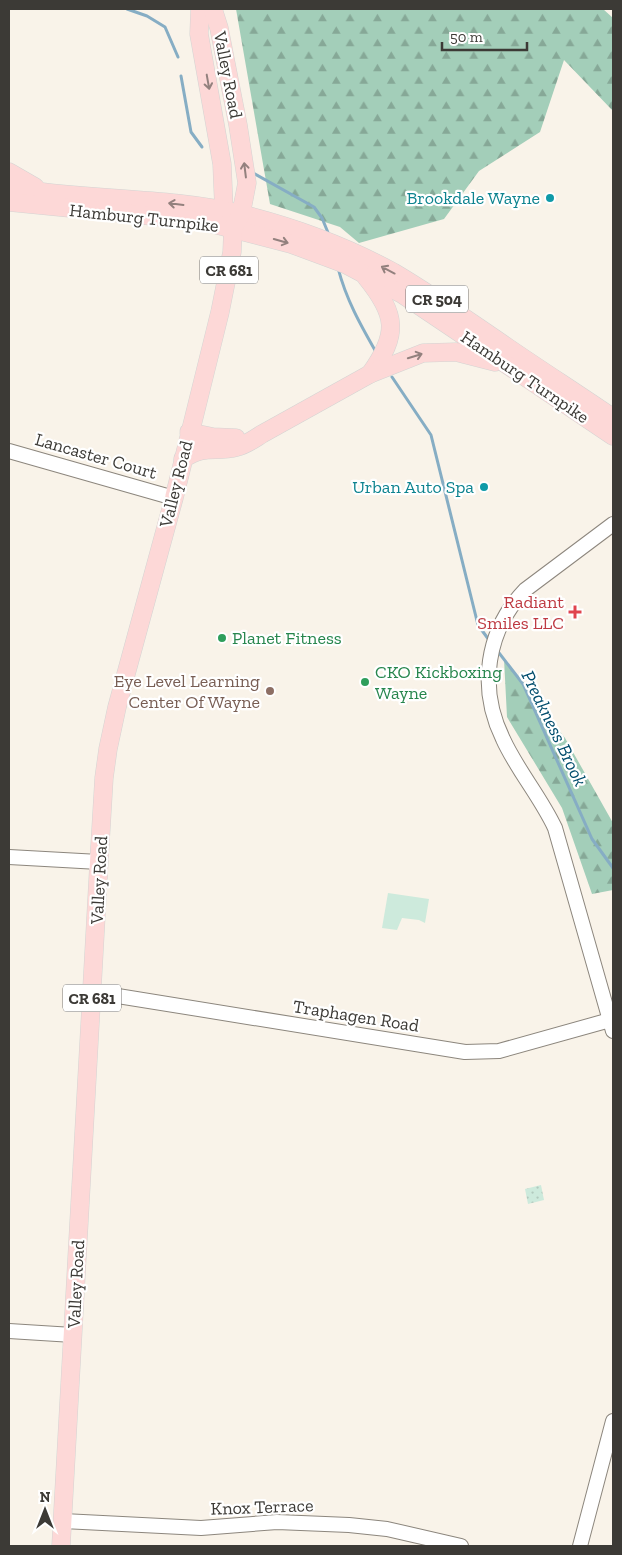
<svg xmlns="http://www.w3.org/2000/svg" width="622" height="1555" font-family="'Zilla Slab',serif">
	<defs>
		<pattern id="forest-firs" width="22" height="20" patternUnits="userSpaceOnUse" patternTransform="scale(1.25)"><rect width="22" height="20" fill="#a3ceb9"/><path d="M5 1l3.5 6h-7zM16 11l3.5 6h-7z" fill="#86a897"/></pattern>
		<pattern id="park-dots" width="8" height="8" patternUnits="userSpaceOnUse" patternTransform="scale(1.25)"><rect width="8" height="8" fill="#cdeadc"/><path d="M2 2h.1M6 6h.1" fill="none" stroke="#b1c9bd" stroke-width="1.8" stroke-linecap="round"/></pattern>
	</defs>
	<rect width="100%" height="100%" fill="#f9f3e9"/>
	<!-- grass -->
	<polygon fill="#cdeadc" points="388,893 429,899 425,923 419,920 402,918 397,930 382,928"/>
	<!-- forest -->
	<g fill="url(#forest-firs)">
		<polygon points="236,9 603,9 613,18 613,111 564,60 540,132 479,171 444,219 359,243 340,227 270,204"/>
		<polygon points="504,659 565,738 613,823 613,890 592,894 562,808 507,717"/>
	</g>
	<!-- park -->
	<polygon fill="url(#park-dots)" points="541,1185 544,1200 528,1204 525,1189"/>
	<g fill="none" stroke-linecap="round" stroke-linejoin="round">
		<!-- stream -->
		<g stroke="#86adc4" stroke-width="3">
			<polyline points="127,9 147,16 165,27 178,57"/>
			<polyline points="181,76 191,132 202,147"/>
			<polyline points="253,173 314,207 322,218 329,235"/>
			<path d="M338,268C346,299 360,324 376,352"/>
			<polyline points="392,377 431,435 478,625 489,640"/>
			<polyline points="496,649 523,684 592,839 613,868"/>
		</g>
		<defs>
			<g id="minor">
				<polyline points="9,451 174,498"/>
				<path d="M613,524L525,590C486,631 478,688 503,739C517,770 540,796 555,828L613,1031"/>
				<polyline points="9,857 99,862"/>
				<polyline points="93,992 465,1052 499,1051 610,1020"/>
				<polyline points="9,1331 73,1335"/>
				<polyline points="63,1521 201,1528 277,1522 349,1525 387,1529 461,1546"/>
				<polyline points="580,1546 613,1421"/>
			</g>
			<g id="major">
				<polyline points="200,9 199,34 222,164 224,211 230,221"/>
				<polyline points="9,172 35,187"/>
				<path d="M9,187C86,201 165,196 241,214C294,227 345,246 393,272C432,295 469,321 507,347C542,371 578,394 613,418"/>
				<polyline points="9,202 202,221 291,244 329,258 345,264 402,294 613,436"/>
				<path d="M366,277C397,315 399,334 370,374"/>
				<polyline points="189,432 213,437 236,438"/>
				<path d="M183,459C206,444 214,453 237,447C246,445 254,439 262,434L370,374L423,353L456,352L495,362"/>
				<polyline points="61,1546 99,862 104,778 108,749 117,707 174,498 220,312 232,252 233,228 241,214 247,183 238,125 219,28 213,9"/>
			</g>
		</defs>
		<!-- minor casing -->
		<use href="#minor" stroke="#8c867d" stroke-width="16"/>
		<!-- major casing -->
		<use href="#major" stroke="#d4d4d3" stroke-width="19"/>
		<!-- minor -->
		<use href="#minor" stroke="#fff" stroke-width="14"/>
		<!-- major -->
		<use href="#major" stroke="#fdd8d7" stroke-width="18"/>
	</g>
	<!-- one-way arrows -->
	<defs><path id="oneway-shaft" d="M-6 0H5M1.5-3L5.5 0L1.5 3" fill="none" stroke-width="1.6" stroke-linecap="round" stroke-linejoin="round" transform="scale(1.25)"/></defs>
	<g stroke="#93817e">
		<use href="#oneway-shaft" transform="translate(208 82) rotate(80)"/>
		<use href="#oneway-shaft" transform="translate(245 170) rotate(-97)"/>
		<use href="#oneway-shaft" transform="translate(176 204) rotate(-173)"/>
		<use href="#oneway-shaft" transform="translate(281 241) rotate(16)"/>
		<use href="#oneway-shaft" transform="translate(388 270) rotate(-152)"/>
		<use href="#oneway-shaft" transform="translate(415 356) rotate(-17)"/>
	</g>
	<!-- markers -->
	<g fill="#0f9aa8" stroke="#fff" stroke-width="2">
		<circle cx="550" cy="198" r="5"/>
		<circle cx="484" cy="487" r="5"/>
	</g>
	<path fill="#e0444e" stroke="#fff" stroke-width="2" d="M572.5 604.5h5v5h5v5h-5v5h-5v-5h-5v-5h5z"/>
	<g fill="#2e9e5b" stroke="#fff" stroke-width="2">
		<circle cx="222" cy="638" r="5"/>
		<circle cx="365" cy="682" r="5"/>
	</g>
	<circle fill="#8d6e63" stroke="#fff" stroke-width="2" cx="270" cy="691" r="5"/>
	<g text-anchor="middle" stroke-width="4.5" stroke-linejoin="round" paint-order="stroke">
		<!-- shield labels -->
		<g fill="#fff" stroke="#767572" stroke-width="1">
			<rect x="200" y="256.5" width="58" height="27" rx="4"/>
			<rect x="406" y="285.5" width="62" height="27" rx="4"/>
			<rect x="63" y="984.5" width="58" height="27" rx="4"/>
		</g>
		<g font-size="16" font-weight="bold" fill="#3c3a36">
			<text x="229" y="276">CR 681</text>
			<text x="437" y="305">CR 504</text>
			<text x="92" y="1004">CR 681</text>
		</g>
		<!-- street labels -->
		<g font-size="18" fill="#3c3a36" stroke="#fff">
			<text transform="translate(228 75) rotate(79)" y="6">Valley Road</text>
			<text transform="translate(144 218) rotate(6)" y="6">Hamburg Turnpike</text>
			<text transform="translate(525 377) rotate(34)" y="6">Hamburg Turnpike</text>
			<text transform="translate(96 456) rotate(16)" y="6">Lancaster Court</text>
			<text transform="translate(176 484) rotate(-76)" y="6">Valley Road</text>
			<text transform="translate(99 880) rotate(-87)" y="6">Valley Road</text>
			<text transform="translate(356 1016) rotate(9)" y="6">Traphagen Road</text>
			<text transform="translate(76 1284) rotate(-87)" y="6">Valley Road</text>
			<text transform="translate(262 1507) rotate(-2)" y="6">Knox Terrace</text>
		</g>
		<!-- culture labels -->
		<g font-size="18" fill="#0d838f" stroke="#fff" text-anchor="end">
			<text x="540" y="204">Brookdale Wayne</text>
			<text x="474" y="493">Urban Auto Spa</text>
		</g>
		<!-- health labels -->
		<g font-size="18" fill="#be3a42" stroke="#fff" text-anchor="end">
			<text x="564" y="608">Radiant<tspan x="564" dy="21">Smiles LLC</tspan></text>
		</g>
		<!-- leisure labels -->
		<g font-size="18" fill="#27864d" stroke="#fff" text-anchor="start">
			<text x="232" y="644">Planet Fitness</text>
			<text x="375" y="678">CKO Kickboxing<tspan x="375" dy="21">Wayne</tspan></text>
		</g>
		<!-- education labels -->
		<g font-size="18" fill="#785e54" stroke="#fff" text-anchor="end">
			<text x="260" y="687">Eye Level Learning<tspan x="260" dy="21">Center Of Wayne</tspan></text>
		</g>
		<!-- water labels -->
		<g font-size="19" font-style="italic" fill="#004c6c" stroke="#fff">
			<text transform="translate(555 728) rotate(64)" y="7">Preakness Brook</text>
		</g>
	</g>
	<!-- border -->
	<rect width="622" height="1555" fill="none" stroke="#3c3a36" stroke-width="20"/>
	<!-- north arrow -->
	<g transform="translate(45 1510)" stroke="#ffffff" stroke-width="4" paint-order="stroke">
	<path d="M0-4L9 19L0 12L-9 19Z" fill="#3c3a36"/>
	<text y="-8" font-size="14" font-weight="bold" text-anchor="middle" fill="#3c3a36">N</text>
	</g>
	<!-- scale -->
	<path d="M442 42v8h85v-8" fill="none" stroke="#3c3a36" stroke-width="2.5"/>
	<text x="450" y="42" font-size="15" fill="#3c3a36" stroke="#ffffff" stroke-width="4" paint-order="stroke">50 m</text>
</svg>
